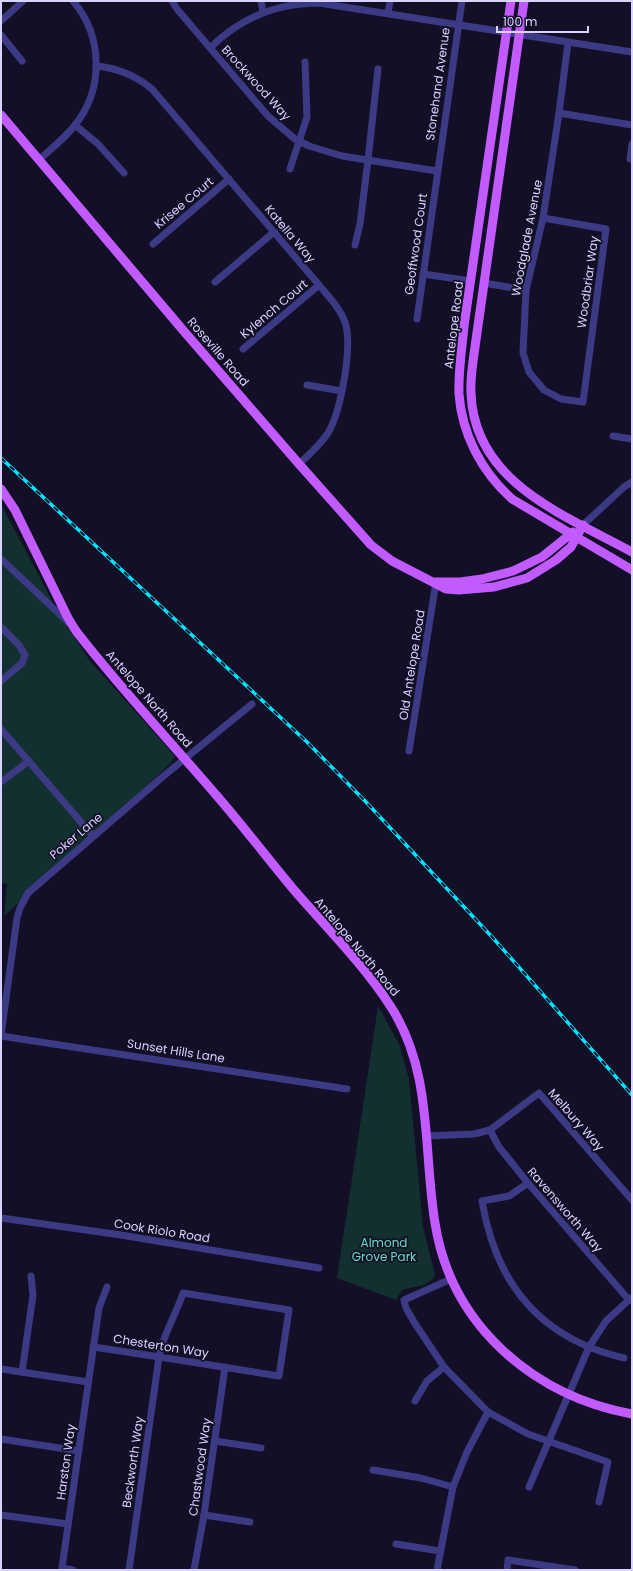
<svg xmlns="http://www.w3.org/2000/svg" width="633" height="1571" font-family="Poppins,sans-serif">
	<rect width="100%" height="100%" fill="#130f26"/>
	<!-- green -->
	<g fill="#12302f">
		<polygon points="1,504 58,612 90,661 175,756 170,764 4,916 7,884 1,883"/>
		<path d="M378,1006L399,1044L409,1079L423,1227L435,1274C431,1288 412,1286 402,1290L396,1300L337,1278Z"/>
	</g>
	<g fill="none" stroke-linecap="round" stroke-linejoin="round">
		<!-- minor -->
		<g stroke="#3d3a85" stroke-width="7">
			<polyline points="172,1 177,9 268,116 295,139 309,146 342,156 437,171"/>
			<polyline points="261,1 263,12"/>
			<polyline points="388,13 390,1"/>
			<polyline points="1,21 23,1"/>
			<polyline points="1,35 22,61"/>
			<path d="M210,48C240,18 276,3 319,3L632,52"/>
			<path d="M96,66C118,68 135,75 152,89L319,285C329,297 340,308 345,322C353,346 341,411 328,433C320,445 310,454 299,464"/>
			<polyline points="559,113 632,125"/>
			<polyline points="75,125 98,144 124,173"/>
			<path d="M40,159C52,148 65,138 75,125C104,89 103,36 73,1"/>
			<polyline points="630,159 632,144"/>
			<polyline points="290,169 307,117 305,62"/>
			<polyline points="543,218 606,229 583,402 561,399 544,390 529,372 523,353 526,290 543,218 559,113 568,43"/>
			<polyline points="153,244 229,179"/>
			<polyline points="355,245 360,224 368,160 378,69"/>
			<polyline points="423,274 471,281"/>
			<polyline points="215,282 274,232"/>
			<polyline points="484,283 526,290"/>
			<polyline points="417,319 462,1"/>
			<polyline points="243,349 319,285"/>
			<polyline points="307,385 342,391"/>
			<polyline points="613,436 632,439"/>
			<polyline points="583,525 624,487 632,482"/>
			<polyline points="1,559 69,623"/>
			<polyline points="1,627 19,645 25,655 22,663 1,681"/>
			<polyline points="1,729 93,836"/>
			<polyline points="409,751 436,582"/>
			<polyline points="1,782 29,761"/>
			<polyline points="1,1035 17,918 20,908 28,893 160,779 252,704"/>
			<polyline points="1,1036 347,1089"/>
			<polyline points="490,1130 499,1147 528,1183 629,1300"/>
			<polyline points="426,1136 474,1134 490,1130 539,1093 632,1200"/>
			<path d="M528,1183L509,1196L482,1201C496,1285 541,1339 624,1358"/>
			<polyline points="1,1218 121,1235 319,1268"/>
			<polyline points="451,1279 404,1300 406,1308 414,1322 444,1367 488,1412 528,1434 608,1462 599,1502"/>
			<path d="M93,1347C155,1356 217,1366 279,1376L289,1310L183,1293C176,1315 163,1334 159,1357L129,1570"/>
			<polyline points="1,1369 88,1382"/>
			<polyline points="22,1372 33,1295 31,1276"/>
			<polyline points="415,1401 427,1381 444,1367"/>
			<polyline points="1,1439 79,1451"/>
			<polyline points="215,1441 261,1448"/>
			<polyline points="373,1470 421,1478 453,1487"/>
			<polyline points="529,1487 589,1347 606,1321 631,1298"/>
			<polyline points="1,1515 68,1524"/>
			<polyline points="204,1515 250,1522"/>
			<polyline points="396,1544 440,1551"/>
			<polyline points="73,1570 62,1568 99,1308 107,1287"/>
			<polyline points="194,1570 204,1515 225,1367"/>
			<polyline points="437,1570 453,1487 467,1452 488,1412"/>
			<polyline points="507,1570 508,1560 575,1570"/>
		</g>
		<!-- major -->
		<g stroke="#c25bff" stroke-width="9">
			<path d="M511,1L464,326C462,349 458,372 459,394C462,435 482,472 512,499L632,570"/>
			<path d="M524,1L475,347C473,362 470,378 471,393C474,483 565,515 632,552"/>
			<polyline points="1,115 182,329 299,464 371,545 392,561 446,589 459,590 494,587 527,578 556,560 571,547 583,525"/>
			<path d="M1,489L15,510L68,618L76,631C120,688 170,741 217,796C244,827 268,859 294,890C327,928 364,965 391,1007C433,1072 423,1150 435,1223C451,1325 533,1396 632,1414"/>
			<polyline points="436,582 460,582 482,579 513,571 542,557 573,532"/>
		</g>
		<defs>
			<polyline id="rail" points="1,458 307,742 366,802 493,938 632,1095"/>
		</defs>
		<!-- rail casing -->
		<use href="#rail" stroke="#00e5ff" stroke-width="3.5"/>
		<!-- rail -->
		<use href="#rail" stroke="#130f26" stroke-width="2" stroke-dasharray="6" stroke-linecap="butt"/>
	</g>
	<g text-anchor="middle" stroke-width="3.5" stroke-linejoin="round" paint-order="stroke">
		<!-- street labels -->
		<g font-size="12" fill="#d9d4ff" stroke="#130f26">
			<text transform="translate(256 83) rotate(48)" y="4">Brockwood Way</text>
			<text transform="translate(438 84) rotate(-82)" y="4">Stonehand Avenue</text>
			<text transform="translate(184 203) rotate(-40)" y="4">Krisee Court</text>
			<text transform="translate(290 234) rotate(50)" y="4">Katella Way</text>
			<text transform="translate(527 238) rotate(-79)" y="4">Woodglade Avenue</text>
			<text transform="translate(416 244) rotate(-82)" y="4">Geoffwood Court</text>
			<text transform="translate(588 282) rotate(-82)" y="4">Woodbriar Way</text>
			<text transform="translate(274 309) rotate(-40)" y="4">Kylench Court</text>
			<text transform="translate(454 325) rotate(-83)" y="4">Antelope Road</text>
			<text transform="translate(218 352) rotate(49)" y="4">Roseville Road</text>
			<text transform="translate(412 665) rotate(-81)" y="4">Old Antelope Road</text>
			<text transform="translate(149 699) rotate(49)" y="4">Antelope North Road</text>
			<text transform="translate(76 836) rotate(-40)" y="4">Poker Lane</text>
			<text transform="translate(357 947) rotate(50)" y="4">Antelope North Road</text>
			<text transform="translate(176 1051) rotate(9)" y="4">Sunset Hills Lane</text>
			<text transform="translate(576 1120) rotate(49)" y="4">Melbury Way</text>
			<text transform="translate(565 1210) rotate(49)" y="4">Ravensworth Way</text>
			<text transform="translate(162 1231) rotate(9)" y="4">Cook Riolo Road</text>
			<text transform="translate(161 1346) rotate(9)" y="4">Chesterton Way</text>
			<text transform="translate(66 1462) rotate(-82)" y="4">Harston Way</text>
			<text transform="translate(133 1462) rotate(-82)" y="4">Beckworth Way</text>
			<text transform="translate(200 1467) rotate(-82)" y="4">Chastwood Way</text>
		</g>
		<!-- park labels -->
		<g font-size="12" fill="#5fe0c0" stroke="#130f26">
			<text x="384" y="1247">Almond<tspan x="384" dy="14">Grove Park</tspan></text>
		</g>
	</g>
	<!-- border -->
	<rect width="633" height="1571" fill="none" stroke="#d9d4ff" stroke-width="4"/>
	<!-- scale -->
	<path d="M497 26v6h91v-6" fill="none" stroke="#d9d4ff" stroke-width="2"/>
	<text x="503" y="26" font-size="12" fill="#d9d4ff" stroke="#130f26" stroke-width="3" paint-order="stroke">100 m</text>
</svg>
